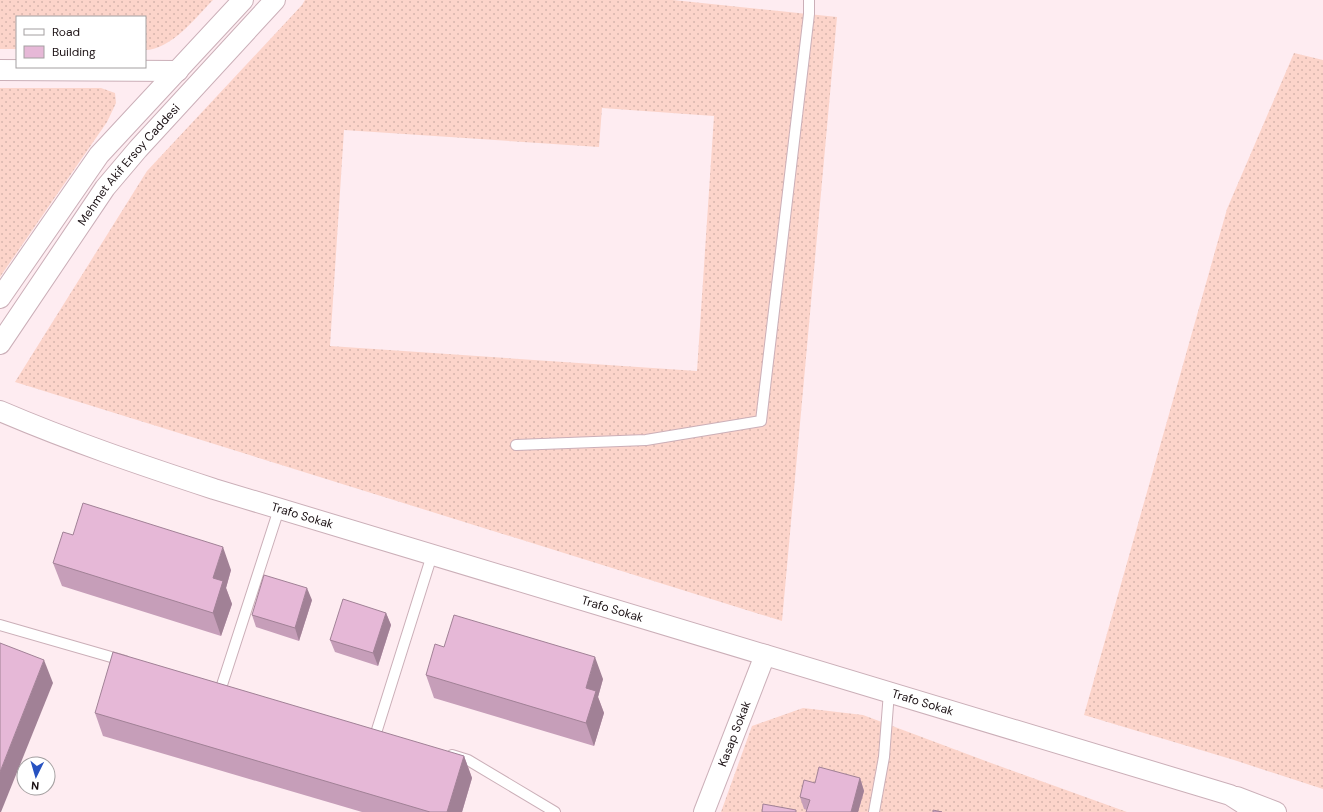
<svg xmlns="http://www.w3.org/2000/svg" width="1323" height="812" font-family="'DM Sans',sans-serif">
	<defs>
		<pattern id="grass-dots" width="8" height="8" patternUnits="userSpaceOnUse"><rect width="8" height="8" fill="#fcd4ca"/><path d="M2 2h.1M6 6h.1" fill="none" stroke="#d7b5ad" stroke-width="1.8" stroke-linecap="round"/></pattern>
	</defs>
	<rect width="100%" height="100%" fill="#feecf1"/>
	<!-- grass -->
	<g fill="url(#grass-dots)" fill-rule="evenodd">
		<path d="M0,0H213C196,17 171,50 145,50V17H17V49H0Z"/>
		<path d="M305,0H673L837,17L782,621L15,382L147,171L302,5ZM602,108L714,116L697,371L330,346L344,130L599,147Z"/>
		<polygon points="1294,53 1323,60 1323,789 1234,760 1084,715 1227,209"/>
		<polygon points="0,88 101,88 115,93 116,103 107,122 0,277"/>
		<polygon points="803,708 863,715 991,763 1127,812 721,812 752,726"/>
	</g>
	<g fill="none" stroke-linecap="round" stroke-linejoin="round">
		<defs>
			<g id="service">
				<polyline points="516,445 646,440 761,421 809,14 809,0"/>
				<polyline points="0,625 125,661"/>
				<polyline points="221,688 279,509"/>
				<polyline points="376,733 432,555"/>
				<polyline points="452,755 468,760 555,812"/>
				<polyline points="874,812 884,757 889,692"/>
			</g>
			<g id="minor">
				<polyline points="0,70 178,71"/>
				<polyline points="0,298 99,155 243,0"/>
				<path id="s1" d="M0,344L105,188L138,149L275,0"/>
				<path id="s2" d="M0,411C70,441 141,465 214,489L1230,795L1244,804L1250,812"/>
				<polyline points="1237,797 1276,812"/>
				<path id="s3" d="M704,812L765,655"/>
			</g>
		</defs>
		<!-- service casing -->
		<use href="#service" stroke="#cbafb8" stroke-width="12"/>
		<!-- minor casing -->
		<use href="#minor" stroke="#cbafb8" stroke-width="22"/>
		<!-- service -->
		<use href="#service" stroke="#fff" stroke-width="10"/>
		<!-- minor -->
		<use href="#minor" stroke="#fff" stroke-width="20"/>
	</g>
	<!-- wall -->
	<g fill="#c69eb9">
		<polygon points="73,535 231,570 226,588 232,604 221,636 62,586 53,563"/>
		<polygon points="312,600 299,641 256,627 252,615"/>
		<polygon points="386,613 391,625 378,666 335,652 330,640"/>
		<polygon points="444,647 603,679 598,697 604,713 594,746 434,698 426,675"/>
		<polygon points="95,713 464,756 472,778 462,812 362,812 103,736"/>
		<polygon points="860,778 864,791 858,812 806,812 807,810 804,809 800,797 815,783"/>
	</g>
	<!-- shaded-wall -->
	<g fill="#a18196">
		<polygon points="223,547 231,570 226,588 232,604 221,636 213,613 213,578"/>
		<polygon points="307,588 312,600 299,641 295,628"/>
		<polygon points="386,613 391,625 378,666 373,653"/>
		<polygon points="595,657 603,679 598,697 604,713 594,746 586,723 586,688"/>
		<polygon points="44,660 53,683 1,812 0,812 0,772"/>
		<polygon points="464,756 472,778 462,812 447,812"/>
		<polygon points="860,778 864,791 858,812 851,812"/>
	</g>
	<!-- building -->
	<g fill="#e6b8d7" stroke="#a18196">
		<polygon points="83,503 223,547 213,578 223,581 213,613 53,563 63,532 73,535"/>
		<polygon points="264,575 307,588 295,628 252,615"/>
		<polygon points="343,599 386,613 373,653 330,640"/>
		<polygon points="454,615 595,657 586,688 596,691 586,723 426,675 435,644 444,647"/>
		<polygon points="0,643 44,660 0,772"/>
		<polygon points="113,652 464,756 447,812 430,812 95,713"/>
		<polygon points="819,767 860,778 851,812 806,812 810,800 800,797 804,780 815,783"/>
		<polygon points="763,804 796,810 796,812 762,812"/>
		<polygon points="933,810 942,812 933,812"/>
	</g>
	<g text-anchor="middle" stroke-width="3" stroke-linejoin="round" paint-order="stroke">
		<!-- street labels -->
		<g font-size="12" fill="#1b1114" stroke="#fff">
			<text dy="4" stroke="none"><textPath href="#s1" startOffset="221">Mehmet Akif Ersoy Caddesi</textPath></text>
			<text dy="4" stroke="none"><textPath href="#s2" startOffset="320">Trafo Sokak</textPath></text>
			<text dy="4" stroke="none"><textPath href="#s2" startOffset="644">Trafo Sokak</textPath></text>
			<text dy="4" stroke="none"><textPath href="#s2" startOffset="968">Trafo Sokak</textPath></text>
			<text dy="4" stroke="none"><textPath href="#s3" startOffset="84">Kasap Sokak</textPath></text>
		</g>
	</g>
	<!-- legend -->
	<rect x="16" y="16" width="130" height="52" fill="#ffffff" stroke="#a4a0a1"/>
	<rect x="24" y="29" width="20" height="6" fill="#ffffff" stroke="#a4a0a1"/>
	<text x="52" y="36" font-size="12" fill="#1b1114">Road</text>
	<rect x="24" y="46" width="20" height="12" fill="#e6b8d7" stroke="#a4a0a1"/>
	<text x="52" y="56" font-size="12" fill="#1b1114">Building</text>
	<!-- north arrow -->
	<g transform="translate(36 776) rotate(185)"><circle r="19" fill="#ffffff" stroke="#a4a0a1"/>
	<path d="M0-3L7 15L0 10L-7 15Z" fill="#2752c1"/>
	<text y="-6" font-size="11" font-weight="bold" text-anchor="middle" fill="#1b1114">N</text>
	</g>
</svg>
